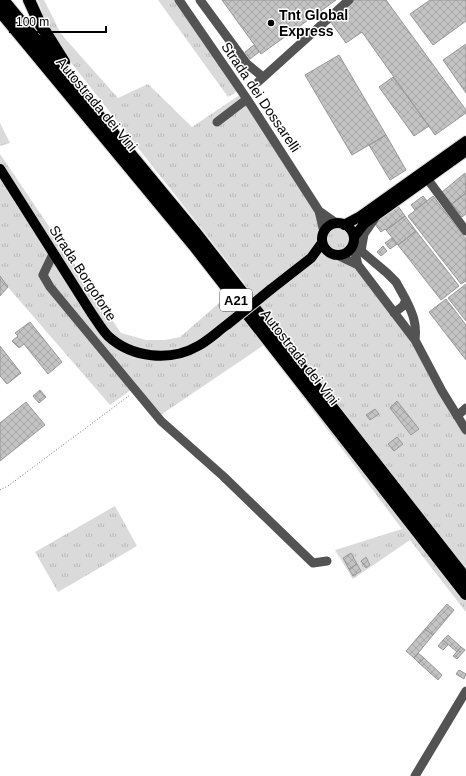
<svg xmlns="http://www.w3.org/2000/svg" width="466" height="776" font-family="Arial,sans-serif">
<defs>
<pattern id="grass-tufts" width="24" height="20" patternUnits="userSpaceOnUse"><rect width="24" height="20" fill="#dadada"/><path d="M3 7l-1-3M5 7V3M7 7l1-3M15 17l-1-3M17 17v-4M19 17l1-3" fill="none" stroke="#b9b9b9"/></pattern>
<pattern id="building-cross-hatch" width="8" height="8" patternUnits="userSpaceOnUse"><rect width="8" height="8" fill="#c3c3c3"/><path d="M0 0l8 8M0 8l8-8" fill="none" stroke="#a6a6a6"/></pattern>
</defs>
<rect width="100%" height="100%" fill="#fff"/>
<path fill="url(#grass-tufts)" d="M38,0H44L61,34L118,98L148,84L192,127L244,92L315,200L329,216L342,220L353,228L357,243L356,253L369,280L415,339L466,427V612L410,540L353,579L335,550L402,529L264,345L159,416L135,387L110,405L0,278V154L121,333L146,340H165L180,337L226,297L245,284L51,37Z
M158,0H181L241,89L228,97Z
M0,123L10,143L0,146Z
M115,506L137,546L58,592L35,552Z"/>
<path fill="url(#building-cross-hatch)" stroke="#979797" d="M222,0H336L261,54Z
M354,0H386L466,110V113L435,135L362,32L346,43L330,21Z
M430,0H466V21L433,45L410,14Z
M466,44V93L443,60Z
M254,45L259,52L250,59L245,52Z
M339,55L386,135L352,155L305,75Z
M393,77L429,126L414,136L379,87Z
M386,135L406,170L390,180L369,145Z
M465,173L466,193L452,204L442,192Z
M466,193V214L462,217L452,204Z
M423,196L427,201L415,210L411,205Z
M433,196L466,239V281L461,284L408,216Z
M398,206L405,216L386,230L385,229L381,232L375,224Z
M405,216L416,231L398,245L386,230Z
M416,231L459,286L441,300L398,245Z
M392,238L397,244L390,249L385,243Z
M383,246L387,251L381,256L377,252Z
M0,276L8,287L0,296Z
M466,284V321L448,298Z
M446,299L466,325V360L429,312Z
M30,322L62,362L48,374L24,344L19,348L12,341L18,336L15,333Z
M0,346L21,373L7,384L0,376Z
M40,390L46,397L39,403L33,396Z
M397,401L419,429L411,435L390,408Z
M26,402L45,425L0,461V423Z
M375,409L379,414L370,420L366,415Z
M397,437L403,444L394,451L388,444Z
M351,553L357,564L349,569L343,558Z
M366,557L370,565L366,568L361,561Z
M357,564L361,571L353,576L349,569Z
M447,604L454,610L433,635L425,629Z
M425,629L433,635L414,658L406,651Z
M448,635L461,647L457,652L443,640Z
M443,640L448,645L443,650L438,646Z
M461,647L465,650L457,659L453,656Z
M418,653L424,658L419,663L414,658Z
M424,658L442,675L438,680L419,663Z
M459,670L466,674L464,679L456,674Z"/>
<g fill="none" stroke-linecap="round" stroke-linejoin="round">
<defs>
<path id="major" d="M0,169L92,314C97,321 102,330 108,336C132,358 170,362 198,346C209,340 218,331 228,324
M322 239a16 16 0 1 1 32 0a16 16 0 1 1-32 0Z
M344,225L359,217L466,141
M354,237L364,224L466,151
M270,290L311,258L322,243"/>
<path id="highway" d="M3,0L194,231L466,579
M29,0L39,22L64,62
M0,11L196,248L466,594"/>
</defs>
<use href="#major" stroke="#dbdbdb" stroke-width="12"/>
<use href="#highway" stroke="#dbdbdb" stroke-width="14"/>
<path stroke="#757575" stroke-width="1" stroke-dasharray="1 2" stroke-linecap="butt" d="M0,490L8,486L130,395"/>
<path stroke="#535353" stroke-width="9" d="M179,0L247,99L319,211L336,223
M200,0L247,64L263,77
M258,82L349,0
M217,122L247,99
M423,173L466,231
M319,211L324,232
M375,218L364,234L361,251L387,273L396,282L406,300L403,306L394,313
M353,245L358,265L415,340L442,391L466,430
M53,254L43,275L50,287L161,421L223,476L313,563L327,561
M339,256L358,265
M406,300C413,314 417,324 415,340
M457,416L466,408
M415,776L466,691"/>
<use href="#major" stroke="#000" stroke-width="10"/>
<use href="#highway" stroke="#000" stroke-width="12"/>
<defs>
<path id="major-bridge" d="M228,324L270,290"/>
</defs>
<use href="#major-bridge" stroke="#dbdbdb" stroke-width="12" stroke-linecap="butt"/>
<use href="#major-bridge" stroke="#000" stroke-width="10"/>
</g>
<circle fill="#000" stroke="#fff" stroke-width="1.5" cx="271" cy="23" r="4"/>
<g text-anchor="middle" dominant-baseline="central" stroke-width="3" stroke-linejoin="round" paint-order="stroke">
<rect fill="#fff" stroke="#4c4c4c" stroke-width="1" x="220" y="289" width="32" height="22" rx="3"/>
<g font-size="13" font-weight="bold" fill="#000">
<text x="236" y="300">A21</text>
</g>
<g font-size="14" font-weight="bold" fill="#000" stroke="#fff" text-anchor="start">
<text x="279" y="15">Tnt Global<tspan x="279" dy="16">Express</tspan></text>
</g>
<g font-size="14" fill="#000" stroke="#fff">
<text transform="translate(261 97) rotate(56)">Strada dei Dossarelli</text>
<text transform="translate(97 104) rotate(50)">Autostrada dei Vini</text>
<text transform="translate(83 273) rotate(57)">Strada Borgoforte</text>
<text transform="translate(300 357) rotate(52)">Autostrada dei Vini</text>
</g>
</g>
<path d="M10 26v6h96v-6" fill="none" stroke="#000000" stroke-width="2"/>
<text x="16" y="26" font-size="12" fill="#000000" stroke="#ffffff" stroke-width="3" paint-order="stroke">100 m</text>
</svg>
